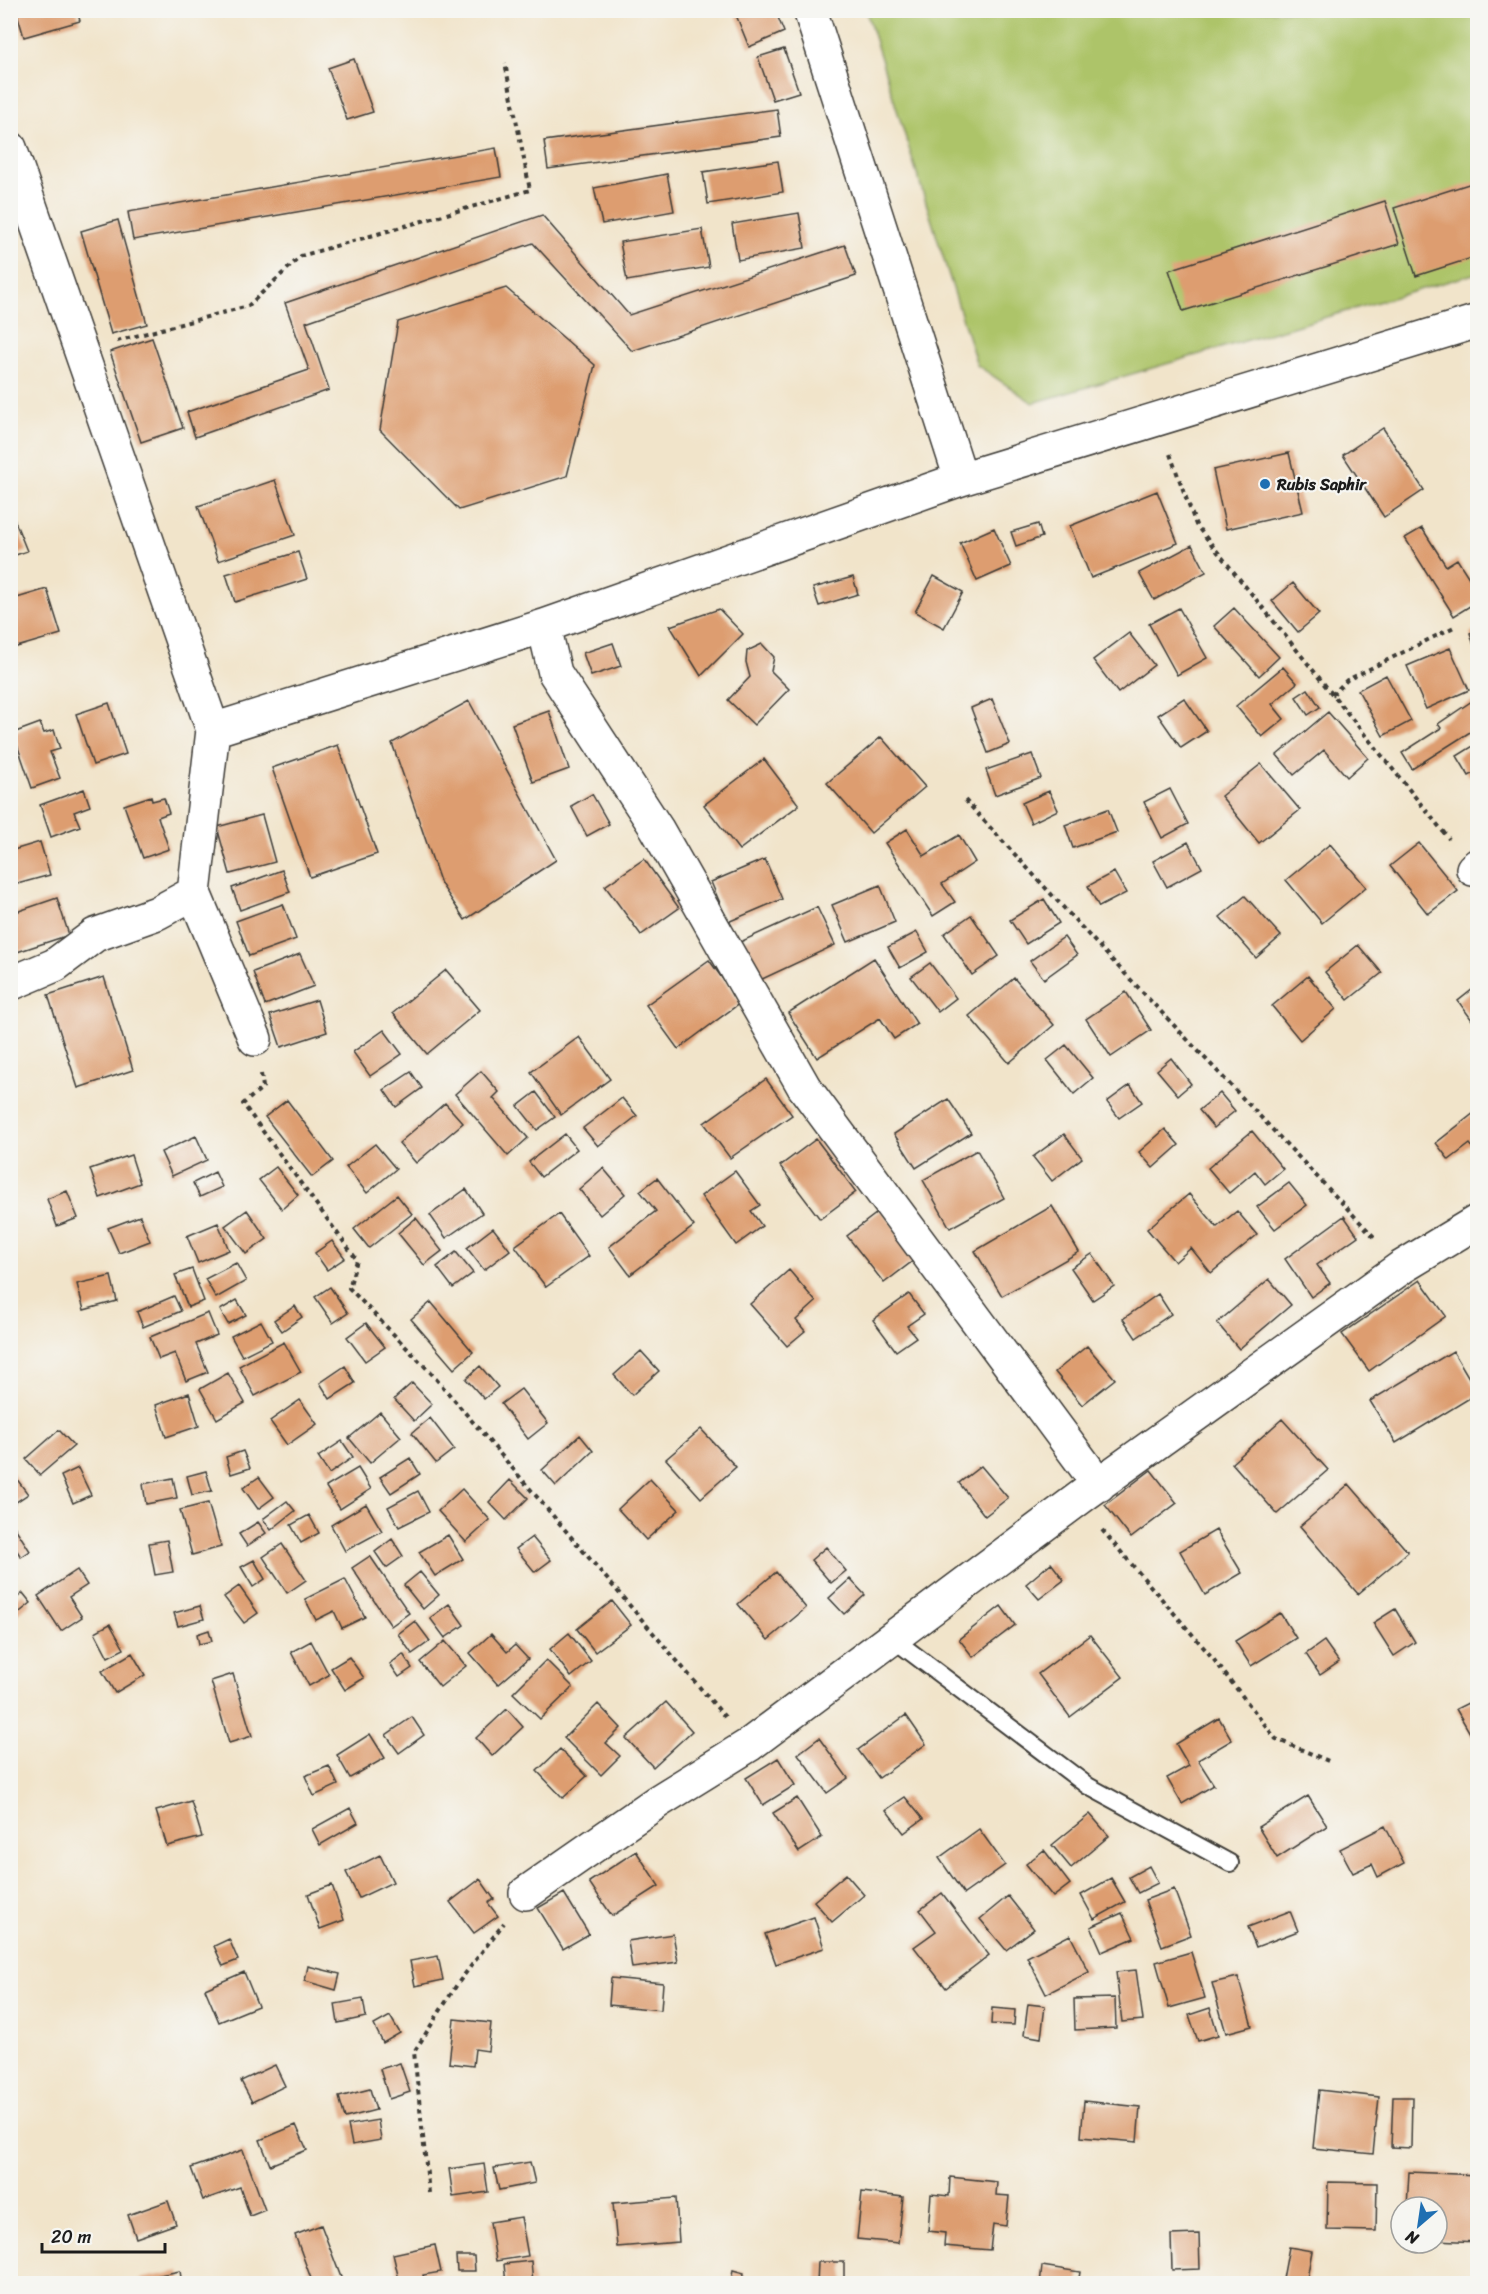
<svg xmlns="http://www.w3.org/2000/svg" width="1488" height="2294" font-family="Sriracha,sans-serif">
<rect width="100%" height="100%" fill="#f6f6f2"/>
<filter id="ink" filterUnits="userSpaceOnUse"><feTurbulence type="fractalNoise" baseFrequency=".0167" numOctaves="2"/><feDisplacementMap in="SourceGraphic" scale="12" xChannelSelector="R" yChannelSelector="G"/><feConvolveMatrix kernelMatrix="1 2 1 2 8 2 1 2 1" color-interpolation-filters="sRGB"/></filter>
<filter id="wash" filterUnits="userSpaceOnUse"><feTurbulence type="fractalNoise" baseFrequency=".008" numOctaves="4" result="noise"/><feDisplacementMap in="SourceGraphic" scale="24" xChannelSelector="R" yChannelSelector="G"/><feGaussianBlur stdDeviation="1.35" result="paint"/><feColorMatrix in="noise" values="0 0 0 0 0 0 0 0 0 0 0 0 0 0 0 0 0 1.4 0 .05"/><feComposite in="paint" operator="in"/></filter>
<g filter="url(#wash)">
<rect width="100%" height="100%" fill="#f1e4ca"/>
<path fill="#adc469" stroke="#647042" stroke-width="1.5" d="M866,11H1477V273L1033,403L977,365Z"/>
<g id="blocks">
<path fill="#dd9d70" d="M16,10H77L80,21L24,37Z
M734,10H775L784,32L749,47Z
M784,49L799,92L773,100L758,57Z
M354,59L373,112L347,120L328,68Z
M777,109L781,137L548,169L544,141Z
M496,148L501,177L133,240L128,212Z
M778,161L783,192L708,204L703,172Z
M667,174L674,211L602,224L594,188Z
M1478,181V256L1416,276L1394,208Z
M1385,201L1399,244L1183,311L1169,270Z
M799,213L805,248L738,260L732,224Z
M542,215L629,315L845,245L856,276L632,351L533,243L306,322L329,390L195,437L187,412L309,370L285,303Z
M118,220L147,324L111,334L81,231Z
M702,229L709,267L627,281L620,242Z
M506,288L595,365L567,476L459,510L380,430L398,322Z
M152,338L183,428L141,442L110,352Z
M1383,428L1424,490L1384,517L1343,455Z
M1289,453L1303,512L1226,529L1213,470Z
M275,480L295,535L218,561L198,506Z
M1157,491L1178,543L1091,578L1070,526Z
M10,509L27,551L10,557Z
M1038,524L1042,537L1016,546L1011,532Z
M994,528L1011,566L977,581L960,543Z
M1422,528L1446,566L1457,559L1478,592V601L1454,616L1405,538Z
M1192,545L1206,572L1154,600L1139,573Z
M298,552L307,579L235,602L226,574Z
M934,576L963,592L944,628L915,612Z
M853,577L858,594L819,606L813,588Z
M1293,583L1319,614L1298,632L1272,601Z
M47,589L61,634L10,649V600Z
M1179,608L1207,658L1177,675L1149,624Z
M1234,608L1279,657L1259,676L1214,626Z
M719,609L743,634L701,676L670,626Z
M1478,630V655H1477L1470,633Z
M1129,633L1154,665L1118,693L1093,660Z
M613,643L621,666L591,676L583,653Z
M762,644L774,657L771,671L789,689L754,725L728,700L750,677L746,662L747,651Z
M1450,648L1469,690L1426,709L1407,666Z
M1283,667L1297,683L1272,704L1284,719L1262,737L1236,706Z
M1386,675L1411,721L1383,736L1358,690Z
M1308,689L1320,707L1308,715L1296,697Z
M1184,698L1207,731L1181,748L1158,715Z
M992,699L1010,744L988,753L971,708Z
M469,701L556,860L465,920L441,884L392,743Z
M1472,701L1478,710V727L1412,769L1402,753L1441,728L1438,724Z
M109,703L126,754L93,765L76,714Z
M549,711L569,769L533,782L512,724Z
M1328,712L1368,758L1347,777L1324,750L1294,775L1277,755Z
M40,723L44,733L54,730L60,749L50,752L60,778L32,788L13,733Z
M881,737L925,787L871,833L827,783Z
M1478,743V771L1469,776L1457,756Z
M338,745L377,854L310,877L272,768Z
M1032,754L1041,778L995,795L986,770Z
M764,759L799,805L739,850L704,805Z
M1261,764L1300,810L1259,843L1221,796Z
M84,789L90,806L74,812L80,826L51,837L40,805Z
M1170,789L1188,824L1162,838L1144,802Z
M1049,791L1058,810L1031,823L1022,803Z
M592,794L609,824L587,836L571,806Z
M151,796L152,801L164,798L169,813L158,817L169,849L143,858L124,805Z
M1108,809L1117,832L1073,848L1065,825Z
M262,815L275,862L230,874L217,827Z
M907,829L924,856L959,835L975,862L942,884L955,902L933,916L885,843Z
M40,842L50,875L10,886V851Z
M1188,842L1202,868L1167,887L1153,861Z
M1419,843L1458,891L1428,914L1390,866Z
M1330,844L1366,887L1322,923L1286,880Z
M644,859L679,908L641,935L605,886Z
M765,859L782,899L728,922L711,882Z
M282,870L290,892L240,910L232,888Z
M1114,872L1126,893L1099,907L1088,886Z
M880,885L895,922L848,942L832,905Z
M1245,896L1281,936L1256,958L1220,917Z
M57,898L69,935L14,953L10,942V914Z
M1044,899L1059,923L1026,944L1010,920Z
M283,904L296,939L249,956L236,921Z
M817,907L835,945L758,981L740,942Z
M971,915L999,956L972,975L944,934Z
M917,932L928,952L900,968L888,947Z
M1064,937L1077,955L1044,979L1030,961Z
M1358,945L1382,973L1348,1000L1325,972Z
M300,954L314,986L265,1005L253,972Z
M874,958L917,1024L894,1039L880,1018L817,1058L788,1013Z
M709,960L740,1003L678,1049L646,1005Z
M930,963L956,998L938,1012L911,977Z
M446,970L480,1010L427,1054L393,1013Z
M1308,976L1336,1009L1300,1040L1272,1006Z
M104,977L133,1070L78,1088L48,995Z
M1014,978L1054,1025L1009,1063L969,1016Z
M1478,985V1016L1472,1020L1458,1001Z
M1126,992L1151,1030L1111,1057L1086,1019Z
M317,1000L327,1032L281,1047L270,1015Z
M384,1030L402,1054L370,1076L353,1052Z
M579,1037L610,1079L561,1115L531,1072Z
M1066,1045L1093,1078L1074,1094L1047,1060Z
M1171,1058L1191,1084L1178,1095L1157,1070Z
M481,1071L499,1092L493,1098L528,1138L508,1156L455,1094Z
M411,1072L422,1088L396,1107L384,1090Z
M766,1079L792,1115L730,1158L704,1123Z
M1130,1085L1142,1102L1119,1118L1107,1102Z
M536,1092L555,1117L537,1130L518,1106Z
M1220,1093L1235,1111L1214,1128L1199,1110Z
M622,1098L637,1116L598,1146L583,1128Z
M948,1099L971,1133L916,1168L894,1134Z
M287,1100L333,1161L312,1177L265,1117Z
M445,1103L463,1123L416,1163L399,1143Z
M1474,1113L1478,1117V1154L1470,1144L1449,1160L1436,1143Z
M1165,1129L1179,1145L1153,1168L1139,1152Z
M1252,1131L1283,1169L1265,1184L1255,1171L1229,1193L1208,1168Z
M565,1134L577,1149L541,1177L529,1162Z
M1064,1134L1082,1158L1052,1181L1033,1157Z
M196,1136L207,1160L172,1176L161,1152Z
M816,1139L856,1192L820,1219L780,1166Z
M375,1144L396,1169L367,1193L346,1167Z
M977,1150L1004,1198L950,1228L923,1180Z
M131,1155L140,1183L100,1198L90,1169Z
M276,1167L298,1195L282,1209L259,1180Z
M603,1168L625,1194L600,1215L579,1189Z
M735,1171L760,1205L751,1211L762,1226L736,1245L701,1196Z
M215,1172L222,1187L200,1197L193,1183Z
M657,1178L694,1226L630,1275L609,1247L656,1211L640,1191Z
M1289,1183L1307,1205L1275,1229L1257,1207Z
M466,1189L482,1213L446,1238L430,1215Z
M67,1191L78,1218L57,1226L47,1199Z
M1189,1194L1217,1227L1237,1211L1257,1235L1211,1273L1191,1248L1175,1262L1147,1229Z
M397,1195L412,1214L369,1248L354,1229Z
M1052,1206L1079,1252L1002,1296L975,1251Z
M247,1210L267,1239L246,1254L225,1226Z
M881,1210L918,1257L884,1283L847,1236Z
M559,1214L589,1256L546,1287L515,1246Z
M140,1216L150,1241L119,1253L108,1228Z
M1344,1216L1358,1236L1317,1265L1330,1283L1311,1297L1285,1259Z
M416,1218L442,1251L424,1265L398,1233Z
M218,1223L229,1250L198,1263L187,1236Z
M493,1228L510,1250L484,1270L467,1248Z
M10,1238L14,1254L10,1255Z
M332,1241L345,1258L327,1270L315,1253Z
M456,1252L473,1273L453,1288L437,1267Z
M1092,1254L1114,1286L1093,1300L1071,1268Z
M236,1263L246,1281L216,1298L205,1279Z
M192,1269L204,1301L188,1307L175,1275Z
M789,1270L816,1302L796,1320L805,1331L787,1346L750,1304Z
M111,1276L117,1301L84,1310L77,1284Z
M1269,1279L1291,1305L1239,1349L1217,1323Z
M1420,1280L1446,1316L1369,1371L1342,1334Z
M330,1287L348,1313L333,1323L315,1297Z
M909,1294L924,1314L907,1326L916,1337L896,1351L873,1320Z
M1158,1294L1171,1314L1136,1338L1123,1319Z
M174,1296L181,1311L143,1327L137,1312Z
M237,1300L246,1315L228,1324L220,1310Z
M431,1302L473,1352L454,1369L411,1319Z
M295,1306L302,1317L282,1331L274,1320Z
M208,1313L217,1335L196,1344L208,1372L186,1381L175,1353L159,1359L150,1337Z
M261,1321L272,1341L242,1356L231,1336Z
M366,1323L385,1347L365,1361L347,1337Z
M284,1342L301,1372L255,1396L239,1366Z
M1087,1346L1115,1379L1082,1405L1055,1372Z
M641,1351L659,1371L632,1395L614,1375Z
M1453,1351L1478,1393L1396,1443L1370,1401Z
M345,1366L355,1383L330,1399L320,1383Z
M480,1366L498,1387L484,1399L466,1379Z
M228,1373L245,1403L217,1419L200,1389Z
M412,1383L432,1404L414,1421L394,1399Z
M521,1389L548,1423L528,1439L501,1404Z
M189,1393L199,1426L166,1437L156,1405Z
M300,1400L317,1424L287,1445L270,1421Z
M380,1412L401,1437L370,1463L349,1438Z
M430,1418L454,1449L436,1463L412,1433Z
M1282,1419L1328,1470L1277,1514L1232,1463Z
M701,1429L736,1467L701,1498L666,1459Z
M59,1430L74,1446L40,1475L26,1459Z
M580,1435L593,1451L556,1486L542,1470Z
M342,1441L353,1457L329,1474L318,1457Z
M243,1451L250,1468L231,1474L226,1457Z
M410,1458L420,1474L391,1493L380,1477Z
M981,1466L1008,1498L985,1516L959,1483Z
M78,1468L91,1495L73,1503L61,1476Z
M358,1468L371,1489L340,1509L326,1487Z
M10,1470L28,1494L10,1506Z
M1151,1470L1177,1503L1131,1538L1105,1505Z
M206,1471L212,1491L192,1495L187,1476Z
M259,1477L274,1497L258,1509L243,1488Z
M173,1478L177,1498L146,1504L143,1484Z
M650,1479L679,1510L646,1540L618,1509Z
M510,1480L528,1498L506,1520L489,1502Z
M1349,1484L1408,1552L1358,1594L1300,1526Z
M462,1489L490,1520L466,1542L438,1511Z
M418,1491L429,1512L399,1527L388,1507Z
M287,1501L295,1511L271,1530L263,1519Z
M208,1503L221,1547L192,1555L180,1510Z
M366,1504L382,1531L345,1551L331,1525Z
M309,1515L319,1533L301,1543L291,1525Z
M10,1520L30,1551L21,1557L10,1540Z
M258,1522L266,1533L247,1546L239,1534Z
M1216,1530L1242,1573L1205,1595L1180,1551Z
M448,1535L463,1559L435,1576L419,1552Z
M532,1537L551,1560L535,1572L516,1549Z
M392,1539L403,1556L386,1568L375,1552Z
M167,1540L173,1572L155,1575L149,1543Z
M282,1544L306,1580L287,1593L263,1557Z
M826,1547L846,1571L831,1583L811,1560Z
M370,1556L409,1613L391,1626L352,1568Z
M254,1560L265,1579L253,1587L241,1567Z
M1051,1563L1064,1580L1039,1599L1026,1584Z
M77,1570L87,1585L69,1597L82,1617L61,1631L38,1596Z
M420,1572L439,1595L423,1609L404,1585Z
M776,1572L806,1608L768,1640L738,1604Z
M345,1579L365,1617L342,1628L334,1611L316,1620L305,1599Z
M850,1579L865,1595L844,1614L829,1598Z
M239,1586L258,1613L244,1623L224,1597Z
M23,1593L31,1603L16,1615L10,1609V1603Z
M612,1601L631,1625L595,1652L577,1629Z
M449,1604L464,1625L445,1638L430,1618Z
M200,1606L204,1619L178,1626L174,1613Z
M1001,1606L1015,1625L973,1657L959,1639Z
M1395,1609L1415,1642L1394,1656L1373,1623Z
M1280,1613L1296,1638L1251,1666L1235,1641Z
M415,1621L430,1641L412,1654L398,1634Z
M110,1624L124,1649L108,1657L95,1632Z
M209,1630L212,1641L199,1644L197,1634Z
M569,1633L591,1661L571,1677L550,1649Z
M491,1634L507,1652L515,1645L528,1659L498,1685L470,1653Z
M1090,1635L1123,1677L1070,1717L1038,1674Z
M311,1641L329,1675L309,1686L291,1652Z
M445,1641L466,1666L440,1687L420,1662Z
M1324,1641L1339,1662L1320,1675L1306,1654Z
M132,1653L145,1675L115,1693L102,1671Z
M403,1654L412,1668L399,1677L390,1664Z
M349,1657L364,1678L345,1690L331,1668Z
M546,1660L573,1687L540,1719L513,1693Z
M233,1674L252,1736L229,1743L211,1681Z
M1478,1698V1747L1456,1709Z
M666,1702L692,1731L653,1767L626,1738Z
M598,1704L621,1728L606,1743L620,1756L601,1775L564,1738Z
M507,1709L523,1727L492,1756L476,1738Z
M906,1715L926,1744L879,1778L858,1750Z
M412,1717L424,1735L399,1753L386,1735Z
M1219,1718L1232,1740L1198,1760L1214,1785L1182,1804L1167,1778L1189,1766L1176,1744Z
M370,1734L385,1758L350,1778L337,1755Z
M819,1738L848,1778L827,1793L798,1754Z
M560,1749L587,1776L563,1798L537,1771Z
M778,1758L795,1785L763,1805L746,1778Z
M329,1766L338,1785L314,1796L305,1776Z
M1308,1796L1327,1826L1277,1858L1258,1827Z
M905,1797L923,1819L904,1833L886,1810Z
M797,1798L822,1837L799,1852L773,1813Z
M191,1801L202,1837L167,1846L156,1811Z
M350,1808L358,1823L320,1845L312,1829Z
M1090,1814L1109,1836L1071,1868L1052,1845Z
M1385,1826L1404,1863L1378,1877L1372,1864L1353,1873L1340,1849Z
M979,1829L1005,1865L964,1894L939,1858Z
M1044,1850L1070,1884L1053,1897L1026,1864Z
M636,1851L659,1886L612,1916L589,1882Z
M380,1855L393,1882L359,1898L346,1872Z
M1149,1866L1158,1883L1138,1893L1129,1877Z
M846,1874L864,1895L832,1922L814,1901Z
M1111,1878L1125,1902L1094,1919L1081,1895Z
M480,1879L494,1899L488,1903L498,1916L474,1933L450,1902Z
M332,1885L344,1920L320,1929L308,1894Z
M1174,1889L1191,1935L1162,1946L1145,1900Z
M564,1893L589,1934L563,1949L538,1908Z
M942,1893L989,1955L946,1988L914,1947L936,1931L920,1910Z
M1008,1896L1034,1929L1006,1950L980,1919Z
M1290,1911L1298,1931L1256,1947L1248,1927Z
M1122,1913L1134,1938L1102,1952L1091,1927Z
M814,1917L824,1948L776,1964L765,1934Z
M673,1934L678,1962L632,1968L628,1941Z
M1070,1935L1089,1972L1046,1994L1027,1957Z
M229,1939L238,1960L223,1966L214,1946Z
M1191,1952L1205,1998L1169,2008L1156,1962Z
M438,1956L443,1980L415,1986L410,1961Z
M308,1966L340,1974L336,1990L305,1981Z
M1136,1970L1143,2020L1122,2022L1116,1972Z
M244,1972L258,2006L219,2022L205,1989Z
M1238,1977L1252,2026L1226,2033L1212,1983Z
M611,1978L663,1983L661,2010L609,2005Z
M1115,1998L1116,2028L1075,2030L1074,1999Z
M363,1999L366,2017L338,2023L335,2004Z
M1028,2004L1045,2006L1041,2038L1024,2035Z
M992,2008L1015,2010L1014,2025L991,2024Z
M1210,2008L1218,2035L1198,2041L1189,2015Z
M390,2016L400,2033L383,2043L374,2025Z
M454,2019L491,2023L488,2051L475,2049L473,2066L449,2063Z
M400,2063L410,2092L389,2099L380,2069Z
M275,2065L285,2086L252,2102L241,2081Z
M370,2089L376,2110L345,2118L339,2097Z
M1319,2090L1379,2097L1373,2154L1313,2148Z
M1393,2097H1412L1411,2148L1391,2147Z
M1084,2101L1140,2107L1137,2142L1081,2137Z
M378,2120L381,2140L352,2145L348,2125Z
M296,2125L307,2150L270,2165L260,2140Z
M243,2150L265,2210L250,2216L240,2187L203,2200L191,2168Z
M530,2162L535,2183L499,2190L494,2168Z
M484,2164L488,2192L453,2197L449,2169Z
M1409,2172L1478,2175V2242L1437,2240V2207H1407Z
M950,2177L997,2182L996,2195L1009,2196L1006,2226L993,2224L990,2250L944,2246L945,2233L928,2231L931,2194L949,2196Z
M1328,2182L1377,2183L1376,2231L1327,2230Z
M862,2192L903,2197L898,2243L857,2239Z
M676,2198L679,2242L617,2247L613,2203Z
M168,2201L176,2224L136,2238L128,2215Z
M521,2217L528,2256L496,2261L490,2222Z
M321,2225L342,2280L334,2284H313L295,2235Z
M1199,2234L1200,2269L1172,2270L1171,2235Z
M435,2245L441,2272L423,2275L425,2284H400L393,2254Z
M1289,2247L1312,2251L1306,2284H1282Z
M456,2256H474L475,2271H457Z
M531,2261L533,2284H506L504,2264Z
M818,2262H844V2284H817Z
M1042,2266L1080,2272L1078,2284H1040Z
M733,2270L744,2273L742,2284H731Z
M180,2271L182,2284H141L140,2279Z"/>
</g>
</g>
<g filter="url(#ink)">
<use href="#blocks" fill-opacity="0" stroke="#3c3a36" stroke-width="1.5"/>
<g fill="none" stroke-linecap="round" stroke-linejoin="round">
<defs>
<path id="service" d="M892,1638L1088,1786L1230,1863"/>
<path id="minor" d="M810,10L961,479
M10,148L213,730L194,893L255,1039
M544,626L555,673L657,829L804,1087L1099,1485
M213,730L544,626L961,479L1478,321
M1473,869L1478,865
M10,984L55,965L95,935L157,913L194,893
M526,1893L657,1802L749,1745L1085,1494L1402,1267L1478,1221"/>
</defs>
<use href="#service" stroke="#3c3a36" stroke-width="20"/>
<use href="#minor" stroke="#3c3a36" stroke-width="36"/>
<path stroke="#3c3a36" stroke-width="4" stroke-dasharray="4.5 4.5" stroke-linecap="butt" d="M117,341L248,306L301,256L530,190L505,63
M1170,454L1196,525L1449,839
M1332,695L1347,680L1456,626
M965,800L1096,943L1377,1240
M261,1074L263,1087L243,1104L357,1260L349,1288L431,1373L725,1717
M1102,1530L1211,1656L1276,1739L1331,1762
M429,2193L414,2052L458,1983L504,1923"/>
<use href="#service" stroke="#fff" stroke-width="16"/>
<use href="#minor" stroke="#fff" stroke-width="33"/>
</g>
</g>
<circle fill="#1f6fb2" stroke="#f6f6f2" stroke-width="2" cx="1265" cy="484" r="6"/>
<g text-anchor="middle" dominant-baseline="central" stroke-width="4.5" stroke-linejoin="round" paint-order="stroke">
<g font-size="16" font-weight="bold" fill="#1c1c1c" stroke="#f6f6f2" text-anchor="start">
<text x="1277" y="484">Rubis Saphir</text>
</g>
</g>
<rect width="1488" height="2294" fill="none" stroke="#f6f6f2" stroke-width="36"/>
<g transform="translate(1419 2225) rotate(209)"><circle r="28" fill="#f6f6f2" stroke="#9f9f9c" stroke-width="1.5"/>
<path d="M0-4.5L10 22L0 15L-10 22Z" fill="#1f6fb2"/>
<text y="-9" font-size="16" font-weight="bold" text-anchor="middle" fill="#1c1c1c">N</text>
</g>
<path d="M42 2243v9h123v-9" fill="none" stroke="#1c1c1c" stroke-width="3"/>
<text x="51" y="2243" font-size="18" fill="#1c1c1c" stroke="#f6f6f2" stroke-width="4.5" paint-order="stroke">20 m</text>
</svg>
